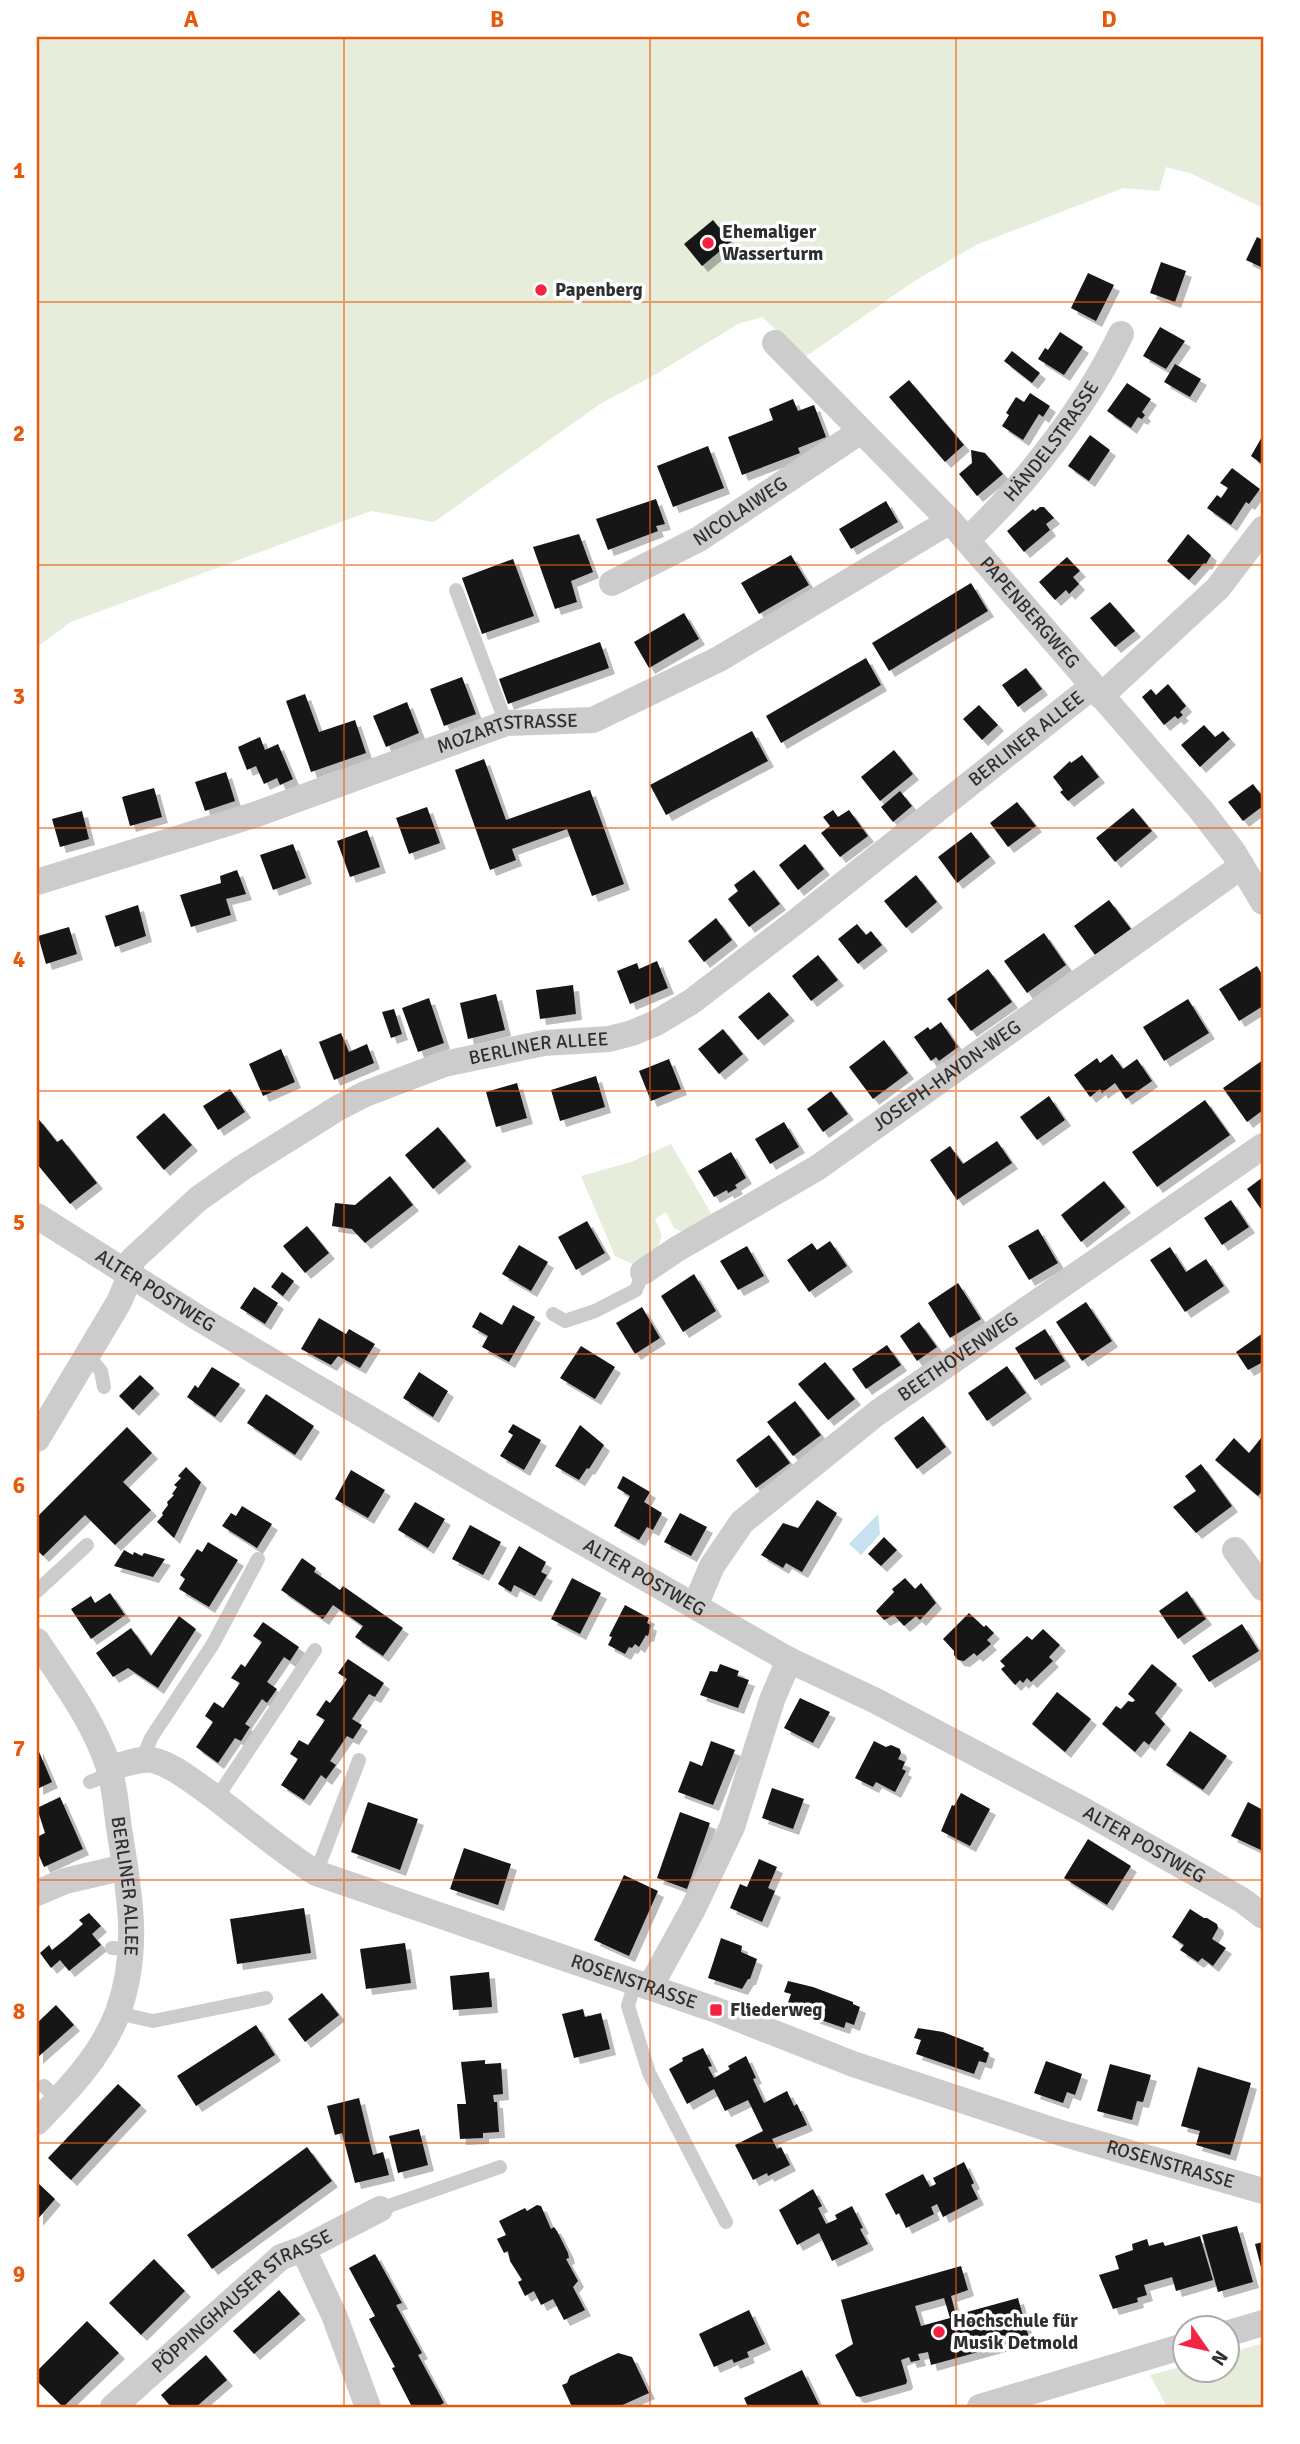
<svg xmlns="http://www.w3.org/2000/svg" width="1300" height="2444" font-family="Signika,sans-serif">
<defs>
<filter id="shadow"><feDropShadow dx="6" dy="6" stdDeviation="0" flood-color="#0004"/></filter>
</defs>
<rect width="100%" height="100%" fill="#fff"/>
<path fill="#e6eddb" d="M37,37H1263V208L1190,173L1166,167L1159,191L1123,188L976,245L913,282L805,357L762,317L738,324L656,374L600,404L434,522L371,511L71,622L37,647Z
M671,1144L716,1222L691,1236L674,1228L666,1212L655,1219L662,1235L655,1258L640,1267L615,1256L581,1176L631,1162Z
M1263,2343V2407H1167L1150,2375L1184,2366V2370H1226L1227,2354Z"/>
<path fill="#c6e2ef" d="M878,1514L880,1534L861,1555L849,1544Z"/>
<path fill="#161616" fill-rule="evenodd" filter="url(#shadow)" d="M713,220L731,242L702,266L684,244Z
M1257,237L1263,240V268L1246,260Z
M1161,262L1186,271L1175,302L1150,293Z
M1088,273L1114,285L1096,321L1071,308Z
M1160,327L1185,341L1166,369L1143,356Z
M1060,332L1083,347L1064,375L1038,359L1045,348L1048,350Z
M1012,351L1040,373L1032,383L1004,361Z
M1175,364L1201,379L1190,397L1164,382Z
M909,380L964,445L945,462L889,397Z
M1127,383L1151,399L1142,412L1145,415L1142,419L1138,417L1131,428L1107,411Z
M1030,393L1050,406L1043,417L1039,414L1023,440L1002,426L1009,415L1006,413L1016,397L1024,402Z
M793,399L798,411L814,405L826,437L798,448L800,453L742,475L728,437L773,420L769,409Z
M1090,435L1110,450L1089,481L1068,466Z
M1263,435V465L1251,456Z
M708,446L724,488L673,507L657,466Z
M971,450L985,453L1003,474L977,496L959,474L972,463Z
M1232,468L1260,489L1249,504L1246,502L1231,525L1207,508L1217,495L1221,498L1228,488L1220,483Z
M656,499L665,524L656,526L658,531L608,550L596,519Z
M886,501L898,522L851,549L839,529Z
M1040,507H1044L1054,518L1046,524L1050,530L1024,552L1007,531L1033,509L1035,511Z
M579,534L593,572L571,581L577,602L555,609L533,547Z
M1188,534L1211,555L1206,564L1204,563L1189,580L1167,561Z
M791,555L809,585L759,614L741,583Z
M1067,557L1080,571L1073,577L1079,584L1069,594L1066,590L1055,600L1039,582Z
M513,559L534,616L482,634L462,578Z
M971,583L988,611L889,671L872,643Z
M1110,602L1135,631L1115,647L1090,618Z
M684,613L699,639L649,668L634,642Z
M600,642L609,668L508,704L499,679Z
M866,658L881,685L781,743L766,716Z
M1026,668L1042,689L1018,707L1002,685Z
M462,677L476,714L444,726L430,689Z
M1168,684L1186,706L1180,712L1183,715L1178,719L1175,716L1164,725L1142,697L1151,689L1156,695Z
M305,694L319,732L355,720L366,753L311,772L286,701Z
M407,702L419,733L386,747L373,716Z
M979,705L998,725L982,740L963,719Z
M1204,725L1215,737L1223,731L1230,739L1200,767L1181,745Z
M752,731L768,761L666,815L650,785Z
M260,737L265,750L278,744L293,779L280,785L277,778L264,784L256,766L247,770L238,747Z
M894,750L913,774L880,801L861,777Z
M1082,755L1099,777L1068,801L1060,792L1063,790L1053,777L1070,761L1071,763Z
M484,759L506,820L590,790L624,884L592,896L567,829L512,849L516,860L490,870L455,770Z
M226,772L235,801L205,811L195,782Z
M1253,784L1263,797V806L1243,821L1228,802Z
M154,788L162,817L130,826L122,797Z
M900,791L912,806L893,822L881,807Z
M1017,802L1036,826L1008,847L990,823Z
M427,807L440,843L409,854L396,818Z
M1133,808L1152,831L1115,862L1096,838Z
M833,810L838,817L849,810L868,836L840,857L821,833L830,826L823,817Z
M82,811L89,839L60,847L52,819Z
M367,830L380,867L350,877L337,841Z
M971,832L990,857L957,883L938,857Z
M293,844L306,878L273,890L260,855Z
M805,844L824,869L798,890L779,865Z
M237,870L246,894L226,899L231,915L191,927L180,895L221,883L220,876Z
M754,870L780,904L749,927L728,899L738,891L734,885Z
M916,875L937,902L906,928L884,901Z
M1109,900L1131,929L1095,955L1074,926Z
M138,905L146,936L115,947L105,916Z
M716,918L732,940L704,962L688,941Z
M857,924L866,935L871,931L882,945L858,964L838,939Z
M69,927L77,954L46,964L38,936Z
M1044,933L1066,965L1027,993L1004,961Z
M818,955L838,980L811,1001L792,976Z
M657,961L668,988L630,1004L617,971L637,963L639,969Z
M1257,966L1263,976V1006L1239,1021L1219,989Z
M988,969L1012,1002L971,1031L947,999Z
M573,985L576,1014L540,1019L536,990Z
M769,992L789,1015L758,1040L738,1017Z
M496,994L505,1030L468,1039L460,1003Z
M429,998L444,1043L418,1052L402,1008Z
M1188,999L1209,1033L1164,1061L1143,1027Z
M394,1009L402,1034L391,1038L382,1012Z
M941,1022L958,1047L939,1061L936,1057L931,1061L914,1037L928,1027L930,1030Z
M723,1029L743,1054L719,1074L698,1049Z
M341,1033L349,1052L367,1044L374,1063L334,1080L319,1042Z
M884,1040L908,1073L873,1099L849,1067Z
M281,1049L295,1082L263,1096L249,1064Z
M1112,1054L1123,1069L1137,1059L1152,1081L1126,1099L1115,1083L1102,1093L1100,1089L1090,1097L1074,1075L1097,1058L1100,1063Z
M669,1059L681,1089L651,1101L639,1071Z
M1263,1060V1110L1247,1122L1223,1088Z
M596,1076L605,1107L560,1121L551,1090Z
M517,1083L527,1118L496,1127L486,1092Z
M230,1089L245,1112L218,1130L203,1106Z
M831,1091L848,1114L823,1132L807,1109Z
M1049,1096L1065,1120L1037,1140L1020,1117Z
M1205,1100L1230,1135L1157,1187L1132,1152Z
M164,1113L192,1145L164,1170L136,1137Z
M37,1117L57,1142L62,1139L97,1183L70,1204L37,1164Z
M784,1122L799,1147L770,1164L755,1139Z
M438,1127L466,1161L433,1189L405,1155Z
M997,1141L1012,1163L957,1200L930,1160L950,1146L963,1164Z
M731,1152L746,1178L735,1185L737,1188L728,1193L727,1190L714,1197L698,1171Z
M390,1176L413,1205L365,1243L352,1229L332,1226L335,1203L355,1205Z
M1263,1177V1212L1247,1189Z
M1104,1181L1125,1207L1081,1242L1061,1215Z
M1231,1200L1249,1227L1222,1245L1204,1218Z
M587,1221L605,1253L576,1270L558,1237Z
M307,1226L329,1253L305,1273L283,1246Z
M1038,1229L1058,1263L1029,1280L1008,1246Z
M830,1241L847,1266L809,1292L787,1260L812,1243L817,1250Z
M519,1245L548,1262L531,1291L502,1274Z
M747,1246L764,1276L738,1290L720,1261Z
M1170,1247L1186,1272L1206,1259L1224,1286L1185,1312L1150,1260Z
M282,1272L294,1281L283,1296L271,1287Z
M694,1274L716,1311L683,1332L661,1296Z
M958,1283L981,1319L950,1338L928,1303Z
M254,1287L278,1303L265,1324L240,1308Z
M1086,1302L1112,1341L1082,1361L1056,1322Z
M513,1305L535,1317L509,1362L482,1347L488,1336L472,1327L480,1312L502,1325Z
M642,1307L660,1338L635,1354L616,1323Z
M319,1318L346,1334L349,1329L375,1344L360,1368L338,1356L331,1365L301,1349Z
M919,1322L937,1347L917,1361L900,1336Z
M1045,1329L1065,1361L1035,1380L1015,1348Z
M1263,1333V1362L1248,1370L1236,1352Z
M887,1345L901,1365L866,1389L852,1369Z
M581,1346L615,1367L595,1399L560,1378Z
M825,1362L855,1399L828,1420L798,1384Z
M1007,1366L1026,1393L987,1421L968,1393Z
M212,1367L240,1384L215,1417L187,1397L195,1385L198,1388Z
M419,1372L448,1391L433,1417L403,1398Z
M140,1375L154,1388L133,1410L119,1396Z
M266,1394L314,1426L295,1455L247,1423Z
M795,1401L821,1435L793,1456L767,1422Z
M923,1416L946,1447L917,1469L894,1438Z
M513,1424L541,1440L524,1470L500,1456L513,1435L508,1432Z
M580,1425L604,1445L589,1469L587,1468L579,1480L555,1466Z
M127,1427L152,1453L123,1482L151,1510L115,1545L85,1515L43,1556L37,1550V1517Z
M769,1435L790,1463L756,1488L736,1460Z
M1234,1438L1249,1453L1261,1438L1263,1440V1490L1258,1496L1215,1460Z
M1201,1464L1232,1506L1196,1533L1173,1507L1196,1491L1185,1476Z
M186,1467L201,1482L174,1538L157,1522L163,1515L162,1513L168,1505L167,1502L174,1495L172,1494L177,1487L174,1485L181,1478L178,1476Z
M351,1470L385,1490L368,1518L335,1499Z
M623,1476L650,1492L644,1502L662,1513L653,1530L647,1527L639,1540L614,1526L630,1496L617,1488Z
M817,1500L837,1513L802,1572L786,1563L783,1568L761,1555L783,1523L798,1528Z
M415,1502L445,1519L428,1548L398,1530Z
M242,1506L272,1524L257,1548L222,1526L231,1513L236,1516Z
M680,1513L707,1527L691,1556L664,1542Z
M470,1525L501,1542L483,1575L452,1559Z
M884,1537L897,1550L881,1566L868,1554Z
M208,1542L238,1560L209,1607L179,1589L185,1579L180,1575L197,1549L202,1552Z
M519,1546L546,1562L541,1572L547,1575L535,1596L514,1585L511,1592L498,1584Z
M124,1550L133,1555L134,1552L142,1556L144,1553L165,1559L153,1577L114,1566Z
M302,1558L316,1568L314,1572L326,1580L340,1590L343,1586L403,1628L383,1656L355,1637L363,1626L333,1605L323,1619L281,1590Z
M572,1578L601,1593L580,1634L551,1619Z
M905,1578L915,1589L921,1583L936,1603L920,1620L916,1616L904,1626L894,1615L884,1620L876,1611L894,1592L892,1589Z
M1187,1591L1206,1619L1178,1639L1159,1611Z
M110,1593L125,1615L91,1639L71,1609L91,1596L95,1603Z
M625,1605L649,1618L647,1623L651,1625L648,1636L646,1635L639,1647L635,1644L632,1648L629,1647L625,1654L608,1645L612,1637L609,1636Z
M969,1613L984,1627L986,1625L994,1633L987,1640L991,1644L977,1656L974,1653L964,1661L958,1660L954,1655V1651L943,1639Z
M179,1616L196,1629L158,1688L128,1668L113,1677L96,1653L131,1628L151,1656Z
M263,1622L299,1647L290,1661L284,1657L267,1682L277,1689L267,1703L262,1699L245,1724L250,1727L241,1741L235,1738L218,1763L196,1747L213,1722L205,1716L214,1702L223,1708L240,1683L231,1678L241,1664L245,1667L262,1642L253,1636Z
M1242,1624L1259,1651L1209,1682L1192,1656Z
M1043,1629L1060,1645L1049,1657L1053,1661L1031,1682L1027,1678L1023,1683L1020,1680L1015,1685L1001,1669L1005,1666L1000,1661L1027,1636L1032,1640Z
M348,1659L384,1683L375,1697L369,1694L352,1719L362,1725L353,1739L347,1736L330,1761L336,1765L326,1779L321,1775L304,1800L281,1785L298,1759L290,1754L299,1740L308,1745L325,1720L316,1715L326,1700L330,1703L347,1679L338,1673Z
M720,1664L739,1671L737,1676L749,1680L738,1708L700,1695L710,1671L717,1672Z
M1152,1664L1177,1684L1155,1713L1165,1724L1149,1745L1144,1741L1135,1752L1102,1724L1116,1706L1121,1709L1128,1701L1133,1702L1135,1700L1128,1694Z
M1057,1692L1091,1719L1065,1752L1032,1724Z
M800,1698L830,1712L813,1743L784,1728Z
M1190,1731L1227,1756L1203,1790L1166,1765Z
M711,1741L735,1750L713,1805L678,1792L690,1761L702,1766Z
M874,1741L886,1747L891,1745L900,1749L901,1753L898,1759L905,1762L902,1769L906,1771L895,1792L876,1782L873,1787L855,1778Z
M37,1747L52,1782L37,1789Z
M772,1788L804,1799L793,1829L762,1818Z
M961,1793L990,1809L970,1846L941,1831L952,1805L954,1806Z
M60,1797L83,1849L44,1867L37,1851V1837L45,1833L37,1808Z
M368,1802L418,1819L400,1870L351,1852Z
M1248,1802L1263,1810V1851L1231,1836Z
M680,1812L710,1823L687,1889L657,1878Z
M1088,1839L1131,1866L1107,1905L1064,1878Z
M464,1848L511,1864L498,1905L450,1889Z
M759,1859L777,1867L768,1888L775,1891L762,1922L730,1908L740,1884L747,1887Z
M624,1875L658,1891L629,1956L594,1940Z
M304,1908L311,1953L237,1964L230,1919Z
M1190,1909L1204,1918H1207L1217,1924L1218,1928L1212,1939L1226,1948L1213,1966L1202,1958L1198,1962L1180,1950L1184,1945L1172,1937Z
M89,1913L101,1926L92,1934L101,1945L69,1971L60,1960L51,1968L40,1953L49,1945L52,1950L67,1938L83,1924L79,1920Z
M721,1938L742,1946L741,1952L757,1959L750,1979H748L742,1989L708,1978Z
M405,1943L411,1983L366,1989L360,1949Z
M489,1972L492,2007L453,2010L450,1976Z
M788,1981L813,1987L853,2002V2004L860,2007L854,2025L846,2022L844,2028L786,2008L791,1994L784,1992Z
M322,1993L339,2015L305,2042L288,2019Z
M56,2005L74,2025L37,2058V2023Z
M583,2009L585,2017L601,2013L610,2049L574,2058L562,2014Z
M256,2025L275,2055L196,2106L177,2076Z
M918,2028L943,2032L984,2048L983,2050L989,2053L986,2063L979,2061L974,2074L916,2054L921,2040L914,2038Z
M703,2048L712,2066L708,2067L714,2078L730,2069L728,2066L746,2056L756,2078L753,2079L764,2103L787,2091L794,2106L797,2104L807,2125L772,2139L777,2149L781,2147L790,2165L768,2176L767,2173L753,2180L735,2145L763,2131L748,2100L725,2111L714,2089L687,2104L669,2069L683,2061L682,2058Z
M485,2060V2064L501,2063L503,2094L493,2095L494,2102H497L499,2132L483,2133V2138L460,2139L457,2104H466L461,2062Z
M1046,2061L1082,2074L1075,2095L1067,2092L1063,2103L1034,2093Z
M1110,2064L1151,2075L1143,2102L1137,2101L1132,2120L1097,2111Z
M1198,2067L1251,2083L1230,2155L1196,2145L1200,2131L1181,2126Z
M118,2084L141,2105L71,2180L48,2158Z
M359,2098L373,2155L383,2152L389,2175L355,2183L342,2133L335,2135L327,2106Z
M419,2129L428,2165L398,2173L389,2136Z
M307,2147L332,2181L212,2269L187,2235Z
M964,2162L974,2183L971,2185L978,2199L943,2217L937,2204L931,2207L934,2214L906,2228L899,2213L896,2215L885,2194L923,2174L930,2187L936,2184L933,2178Z
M37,2182L55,2199L37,2220Z
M813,2189L822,2206L818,2208L826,2224L837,2219L835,2215L852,2206L863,2228L860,2229L868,2244L832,2261L819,2233L797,2245L779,2210Z
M537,2205L541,2206L551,2229L554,2227L557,2231L568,2253L569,2258L566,2259L578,2281L573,2287L585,2310L564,2320L553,2299L541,2305L534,2291L525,2296L518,2282L522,2280L510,2261L508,2251L504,2253L497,2239L506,2235L499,2221L525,2208L527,2211Z
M1237,2226L1253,2282L1218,2292L1202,2235Z
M1200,2236L1213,2280L1176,2291L1172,2277L1144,2285L1147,2295L1137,2298L1138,2302L1113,2309L1099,2275L1119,2269L1115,2256L1133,2250L1132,2244L1147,2239L1149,2246L1163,2242L1165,2246Z
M1263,2242V2271H1262L1255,2244Z
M375,2254L402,2303L396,2305L422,2353L418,2355L444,2403L437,2407H412L392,2368L395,2367L369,2319L375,2316L349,2268Z
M154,2259L185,2291L141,2335L109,2303Z
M961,2266L968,2290L951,2296L956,2315L1018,2298L1029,2338L931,2365L928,2352L918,2354L920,2360L911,2362L909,2357L901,2360L907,2381L906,2384L860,2397L856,2396L835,2355L853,2344L841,2300ZM944,2298L950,2318L921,2326L915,2306Z
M279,2290L300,2314L254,2354L233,2331Z
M749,2310L765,2344L747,2352L749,2357L734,2363L732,2359L714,2367L699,2334Z
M87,2321L119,2353L63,2407L37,2381V2371Z
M618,2353L632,2357L649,2393L618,2407H572L562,2385L567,2383L570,2376Z
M206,2355L227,2380L196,2407H171L161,2395Z
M802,2370L819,2405L748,2407L744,2398Z"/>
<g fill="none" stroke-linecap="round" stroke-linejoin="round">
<path stroke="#ccc" stroke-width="14" d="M456,590L506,723
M553,1314L565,1321L595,1311L636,1290L643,1272
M87,1355L101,1371L104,1387
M37,1591L87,1545
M142,1760L151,1738L213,1644L258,1559
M90,1782L110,1774
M213,1796L224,1787L315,1650
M316,1873L359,1760
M112,1948L131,1949
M635,1982L628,2006L649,2073L726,2222
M117,2013L153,2021L266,1998
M44,2086L58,2100
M380,2209L500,2167"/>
<g stroke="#ccc" stroke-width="26">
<path id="s1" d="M775,343L950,521L1201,810L1234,853L1263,902"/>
<path id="s2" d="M967,540C1025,486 1087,405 1121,334"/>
<path id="s3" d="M612,583L699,539L861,431"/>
<path d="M1101,696L1218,588L1263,529"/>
<path id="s4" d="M37,882L254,815L506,723L593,720L719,659L950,521"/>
<path id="s5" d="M37,1216L200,1319L484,1486L789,1660L874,1700L1085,1811L1242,1900L1263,1916"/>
<path id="s6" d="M643,1272L677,1249L817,1168L1242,866"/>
<path id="s7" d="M37,1439L119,1302L130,1276L132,1260L198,1199L242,1168L338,1108L365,1094L444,1064L544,1043L609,1039L632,1033L656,1023L691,1002L798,920L1093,686"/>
<path d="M1235,1550L1263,1588"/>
<path id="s8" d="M695,1606L712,1566L742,1522L877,1413L1263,1146"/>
<path id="s9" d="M37,1641C63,1681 93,1720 108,1765C115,1785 116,1808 119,1828C129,1892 141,1948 118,2012C102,2055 68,2090 37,2122"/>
<path id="s10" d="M110,1768C123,1765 138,1758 152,1760C171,1764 192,1781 208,1792C244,1819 278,1849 316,1873L716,2010L853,2064L1061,2133L1263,2191"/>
<path d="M37,1893L65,1881L125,1867"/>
<path d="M650,1987L693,1909L732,1827L772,1700L789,1660"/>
<path d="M303,2249L334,2315L368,2407"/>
<path d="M1226,2334L1263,2323"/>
<path id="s11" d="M113,2407L281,2257L303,2249L380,2209"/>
<path d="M980,2407L1184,2346"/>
</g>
</g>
<path fill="none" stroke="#e8590c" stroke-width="2" stroke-opacity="0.55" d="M344,37V2407M650,37V2407M956,37V2407M37,302H1263M37,565H1263M37,828H1263M37,1091H1263M37,1354H1263M37,1616H1263M37,1880H1263M37,2143H1263"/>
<g fill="#f52242" stroke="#fff" stroke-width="2.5">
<circle cx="708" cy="243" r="7"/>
<circle cx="541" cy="290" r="7"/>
<rect x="709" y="2003" width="14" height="14" rx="3.5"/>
<circle cx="939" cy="2332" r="7"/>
</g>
<g text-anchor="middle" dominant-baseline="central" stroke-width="7" stroke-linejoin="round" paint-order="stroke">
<g font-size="19" font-weight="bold" fill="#2f2f2f" stroke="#fff" text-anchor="start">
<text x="722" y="232">Ehemaliger<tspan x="722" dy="22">Wasserturm</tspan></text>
<text x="555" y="290">Papenberg</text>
<text x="730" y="2010">Fliederweg</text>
<text x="953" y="2321">Hochschule für<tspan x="953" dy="22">Musik Detmold</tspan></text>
</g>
<g font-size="19" fill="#2f2f2f" stroke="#fff">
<text stroke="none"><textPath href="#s2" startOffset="130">HÄNDELSTRASSE</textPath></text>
<text stroke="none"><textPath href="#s3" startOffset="147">NICOLAIWEG</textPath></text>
<text stroke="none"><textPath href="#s1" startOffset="371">PAPENBERGWEG</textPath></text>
<text stroke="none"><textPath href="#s4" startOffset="495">MOZARTSTRASSE</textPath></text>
<text stroke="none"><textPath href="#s7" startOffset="1260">BERLINER ALLEE</textPath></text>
<text stroke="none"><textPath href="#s7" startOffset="672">BERLINER ALLEE</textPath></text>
<text stroke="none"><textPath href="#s6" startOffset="362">JOSEPH-HAYDN-WEG</textPath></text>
<text stroke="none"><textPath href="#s5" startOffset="140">ALTER POSTWEG</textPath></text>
<text stroke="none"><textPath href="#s8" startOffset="369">BEETHOVENWEG</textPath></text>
<text stroke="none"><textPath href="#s5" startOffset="707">ALTER POSTWEG</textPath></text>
<text stroke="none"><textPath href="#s5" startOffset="1274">ALTER POSTWEG</textPath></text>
<text stroke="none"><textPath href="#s9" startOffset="266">BERLINER ALLEE</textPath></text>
<text stroke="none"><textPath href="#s10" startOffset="579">ROSENSTRASSE</textPath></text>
<text stroke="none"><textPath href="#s10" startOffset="1146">ROSENSTRASSE</textPath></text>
<text stroke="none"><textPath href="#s11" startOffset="168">PÖPPINGHAUSER STRASSE</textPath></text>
</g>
</g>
<rect width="1300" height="2444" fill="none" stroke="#ffffff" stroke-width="77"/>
<g transform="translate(1206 2349) rotate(124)"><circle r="33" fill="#ffffff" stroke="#acacac" stroke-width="2"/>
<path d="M0-5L12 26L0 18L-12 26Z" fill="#f52242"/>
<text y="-10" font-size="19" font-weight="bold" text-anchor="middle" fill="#2f2f2f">N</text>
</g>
<rect x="38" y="38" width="1224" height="2368" fill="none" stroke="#e8590c" stroke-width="2.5"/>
<g font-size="23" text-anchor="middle" font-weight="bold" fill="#e8590c">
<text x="191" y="27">A</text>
<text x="497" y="27">B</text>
<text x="803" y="27">C</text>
<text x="1109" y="27">D</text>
<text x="19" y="178">1</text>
<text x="19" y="441">2</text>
<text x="19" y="704">3</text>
<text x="19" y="967">4</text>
<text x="19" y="1230">5</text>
<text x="19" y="1493">6</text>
<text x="19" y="1756">7</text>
<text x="19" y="2019">8</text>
<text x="19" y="2282">9</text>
</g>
</svg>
